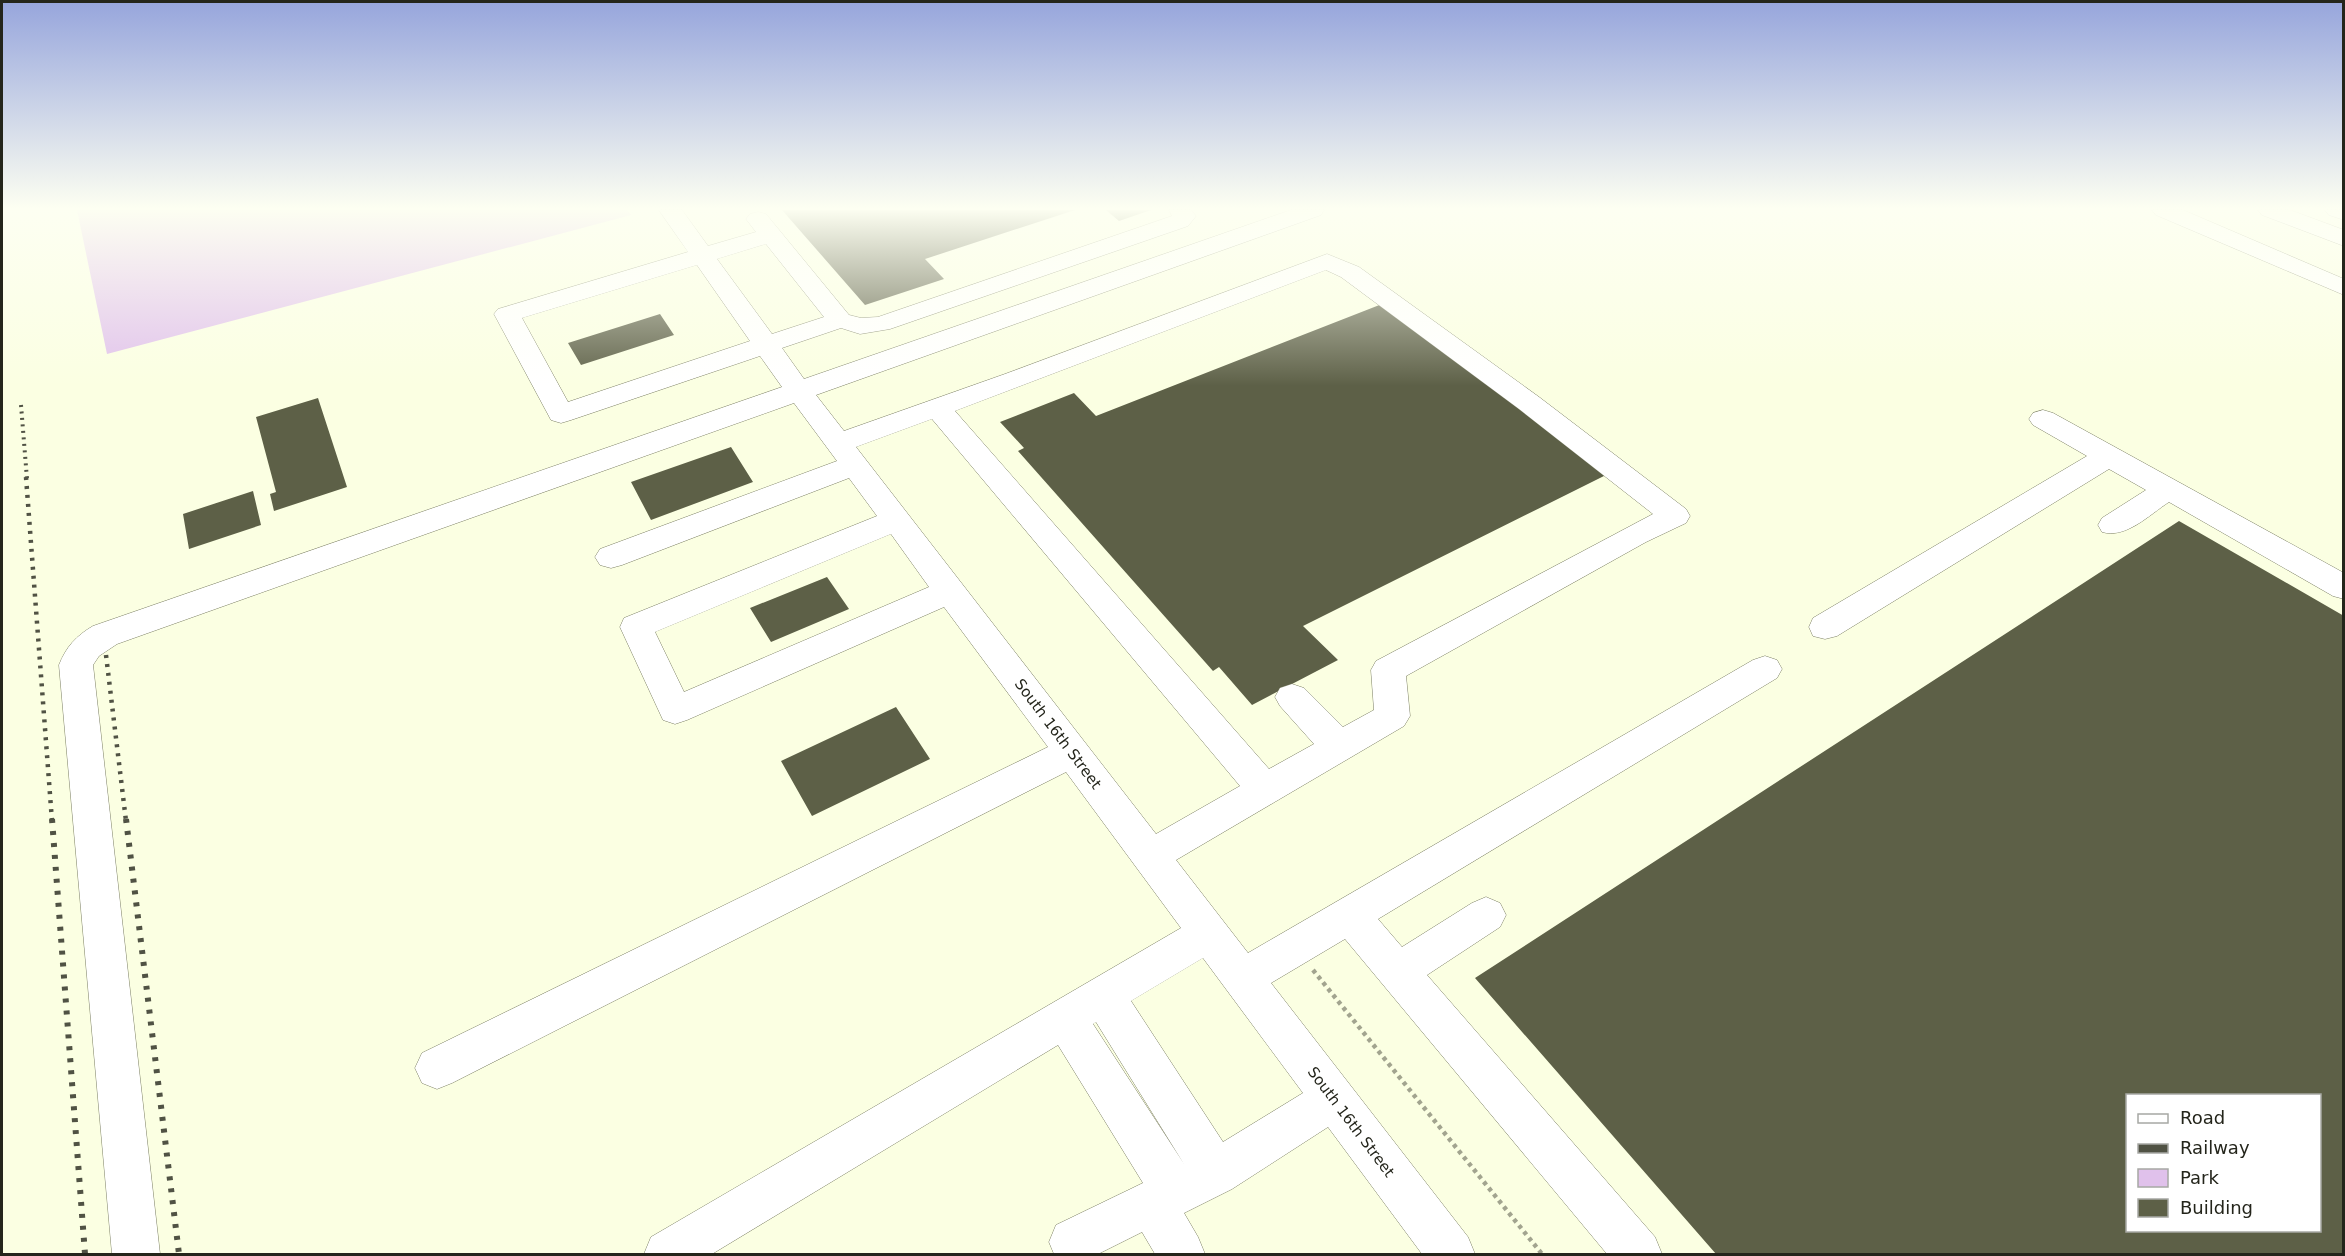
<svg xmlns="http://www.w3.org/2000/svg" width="2345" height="1256" font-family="'DejaVu Sans',sans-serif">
<rect width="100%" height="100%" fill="#fbffe2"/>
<path fill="#e0c1eb" d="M77,210H627L631,215L107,354Z"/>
<path fill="#5d6047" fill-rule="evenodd" d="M782,210H1075L925,259L944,279L865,305Z
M1106,210H1151L1119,221Z
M1382,304L1612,472L1303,626L1338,660L1252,705L1219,667L1213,671L1018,451L1024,448L1000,422L1074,393L1096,416Z
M660,314L674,335L581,365L568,343Z
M318,398L347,487L274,511L270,494L276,492L256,417Z
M731,447L753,482L651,520L631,482Z
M253,491L261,525L189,549L183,514Z
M2179,521L2344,616V1254H1716L1475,978ZM2128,1096H2320V1230H2128Z
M827,577L849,609L771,642L750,608Z
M896,707L930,759L812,816L781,761Z"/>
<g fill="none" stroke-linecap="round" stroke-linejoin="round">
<defs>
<path id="minor" d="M659,210H682L708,246L756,232L746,219L750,214L758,212L766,214L849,315L861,318L878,317L1172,216L1169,210H1191L1196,216L1188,226L890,329L860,334L841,328L782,348L804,379L1291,210H1324L1321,215L816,395L844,431L1005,374L1327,254L1359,267L1539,397L1686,509L1690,516L1686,523L1646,542L1406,676L1410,716L1404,726L1176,860L1248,953L1753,660L1765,656L1777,660L1782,669L1777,678L1378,919L1402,947L1472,903L1486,897L1500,903L1506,915L1500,927L1427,975L1655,1237L1662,1254H1607L1345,939L1271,983L1468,1237L1475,1254H1422L1328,1127L1232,1189L1184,1213L1198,1237L1205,1254H1155L1142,1232L1098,1254H1054L1049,1242L1056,1225L1143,1183L1058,1045L712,1254H644L651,1237L1181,928L1066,772L452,1083L437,1089L422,1083L415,1068L422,1053L1048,747L944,607L687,720L675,724L663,720L620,627L624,618L877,516L849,478L622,565L611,568L600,565L595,557L600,549L837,461L794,403L117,644L99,656L93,665L160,1254H112L59,665C66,647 76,636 93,626L782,387L760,356L571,420L561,423L551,420L494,314L498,309L688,252ZM766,244L824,317L772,334L717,259ZM697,265L750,341L568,402L522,318ZM1326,270L1341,277L1519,409L1653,514L1376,661L1371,670L1374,710L1343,727L1304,688L1292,684L1280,688L1275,697L1280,706L1314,744L1269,769L955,411ZM932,419L1240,786L1156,834L856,447ZM891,534L929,587L684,692L655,632ZM1203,958L1303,1093L1223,1142L1131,1001ZM1096,1022L1184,1164L1093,1024Z
M2043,410L2053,413L2344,573V599L2333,596L2169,502C2149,515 2126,539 2102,532L2098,525L2102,518L2146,490L2109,469L1837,636L1825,639L1813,636L1809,627L1813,618L2087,456L2033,425L2029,419L2033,413Z"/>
<path id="major" d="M2152,210H2183L2344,279V295L2156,215Z"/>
<path id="highway" d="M2258,210H2290L2344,230V246L2262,215Z
M2325,210H2344V220L2329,215Z"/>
</defs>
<use href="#minor" stroke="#7d8066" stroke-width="1"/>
<use href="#major" stroke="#7d8066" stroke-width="1"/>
<use href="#highway" stroke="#7d8066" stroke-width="1"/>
<path stroke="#a2a48f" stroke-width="4.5" stroke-dasharray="4 4" stroke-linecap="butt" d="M1313,970L1542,1254"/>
<use href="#minor" fill="#fff" fill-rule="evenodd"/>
<use href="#major" fill="#fff" fill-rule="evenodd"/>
<use href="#highway" fill="#fff" fill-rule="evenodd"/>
<path stroke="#505244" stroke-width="4" stroke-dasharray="2 4.5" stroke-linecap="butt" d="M21,405L27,479"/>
<path stroke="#505244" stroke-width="4.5" stroke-dasharray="3 6" stroke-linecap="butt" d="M26,477L52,821
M106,655L126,821"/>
<path stroke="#505244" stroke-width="6" stroke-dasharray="4 8" stroke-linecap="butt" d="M52,819L85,1254
M126,819L179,1254"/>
</g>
<linearGradient id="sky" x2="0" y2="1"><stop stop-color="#96a5dc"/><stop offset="0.54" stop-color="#fdfff2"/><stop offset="1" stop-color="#fdfff2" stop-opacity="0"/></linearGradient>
<rect width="2345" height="386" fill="url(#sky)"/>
<g text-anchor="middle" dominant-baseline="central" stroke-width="6" stroke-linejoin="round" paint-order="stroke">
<g font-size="15" fill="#24251b" stroke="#fff">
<text transform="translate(1058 734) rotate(53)">South 16th Street</text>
<text transform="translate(1351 1122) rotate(53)">South 16th Street</text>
</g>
</g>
<rect width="2345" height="1256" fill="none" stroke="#24251b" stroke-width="6"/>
<rect x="2126" y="1094" width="195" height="138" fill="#ffffff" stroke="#a7a8a4" stroke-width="1.5"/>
<rect x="2138" y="1114" width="30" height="9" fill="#ffffff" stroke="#a7a8a4" stroke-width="1.5"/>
<text x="2180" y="1124" font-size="18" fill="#24251b">Road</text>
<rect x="2138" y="1144" width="30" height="9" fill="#505244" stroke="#a7a8a4" stroke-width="1.5"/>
<text x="2180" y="1154" font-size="18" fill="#24251b">Railway</text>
<rect x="2138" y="1169" width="30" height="18" fill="#e0c1eb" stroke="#a7a8a4" stroke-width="1.5"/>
<text x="2180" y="1184" font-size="18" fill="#24251b">Park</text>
<rect x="2138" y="1199" width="30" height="18" fill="#5d6047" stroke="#a7a8a4" stroke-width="1.5"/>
<text x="2180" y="1214" font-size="18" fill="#24251b">Building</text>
</svg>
